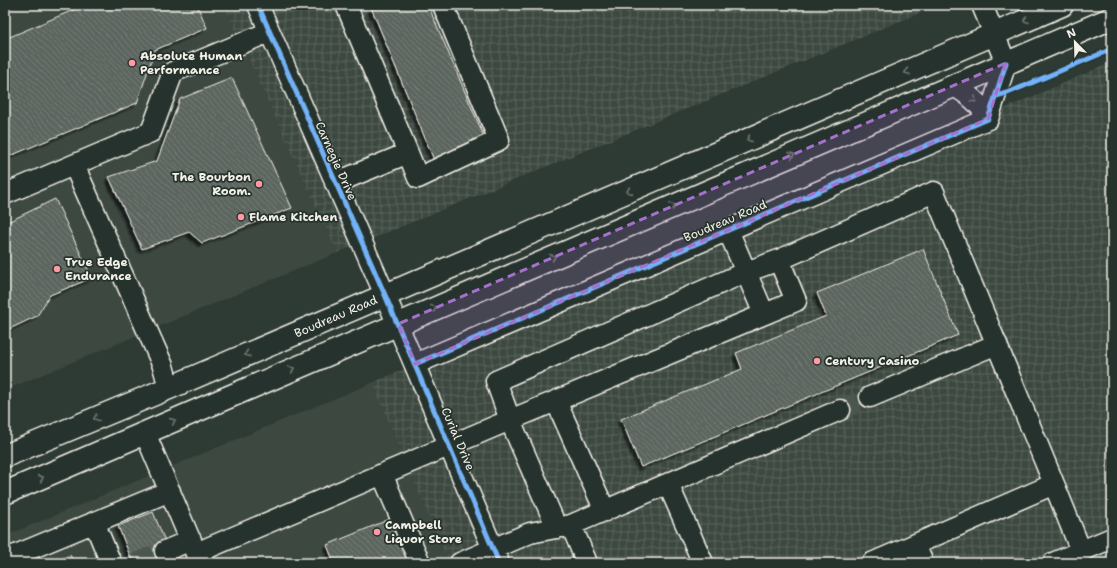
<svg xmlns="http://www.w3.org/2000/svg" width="1117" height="568" font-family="'Shantell Sans',sans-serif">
<defs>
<pattern id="industrial-grid" width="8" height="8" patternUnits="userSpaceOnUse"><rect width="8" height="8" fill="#3c4841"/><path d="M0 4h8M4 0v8" fill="none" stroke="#59635c"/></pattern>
<pattern id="building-back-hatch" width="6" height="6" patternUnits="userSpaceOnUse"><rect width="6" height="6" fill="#5c655e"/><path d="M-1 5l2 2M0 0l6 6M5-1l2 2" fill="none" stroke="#747c75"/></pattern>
<filter id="shadow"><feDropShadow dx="-3.5" dy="3.5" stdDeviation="1" flood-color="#0009"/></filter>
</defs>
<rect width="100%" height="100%" fill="#2e3b34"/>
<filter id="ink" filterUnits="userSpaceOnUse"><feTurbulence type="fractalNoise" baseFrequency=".025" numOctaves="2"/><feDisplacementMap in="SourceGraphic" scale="8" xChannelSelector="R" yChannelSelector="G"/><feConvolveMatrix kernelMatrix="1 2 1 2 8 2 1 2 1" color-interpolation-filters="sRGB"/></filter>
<g filter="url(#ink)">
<path fill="#3c4841" d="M5,5H224L337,253L5,390Z
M372,383L449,563H5V536Z"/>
<path fill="url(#industrial-grid)" d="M224,5H939L337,253Z
M1112,62V563H449L372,383Z"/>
<path fill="url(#building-back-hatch)" stroke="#f4f1e8" filter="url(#shadow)" d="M85,5H197L207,28L155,50L137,103L5,158V39Z
M370,5H428L485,139L434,160Z
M232,78L292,208L202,243L189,232L142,249L109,177L157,161L180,99Z
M55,199L92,278L50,295L37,316L5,331V219L10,221Z
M923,249L958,335L641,467L621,419L742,369L736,353L826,316L817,293Z
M153,512L174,563H133L118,526Z
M390,519L408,563H334L327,545Z
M70,555L74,563H52Z"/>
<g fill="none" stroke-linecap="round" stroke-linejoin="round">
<path stroke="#4c564f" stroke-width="20" stroke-dasharray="20 10" stroke-linecap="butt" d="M840,410L870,397
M136,563L165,551"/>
<defs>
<path id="minor" d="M258,5L385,295L499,563
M346,5L408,153
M954,86C969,95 980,103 988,119
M74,165L163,366L169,388
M335,183L408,153L418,178L499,140L443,5
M5,194L151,132L173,72L269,32
M728,230L764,314
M415,364L988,119L1006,63L982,5
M870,397L997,344
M556,401L605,511
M145,433L200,563
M382,474L420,563
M668,484L703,563
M1054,484L1081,551
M94,522L111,563
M571,525L587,563
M557,528L510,420L796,301L779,260L934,192L1054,484L872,563
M915,545L923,563
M165,551L191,540
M196,553L510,420L496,381L746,272L779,260
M5,561L11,557L170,491
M460,563L530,533L571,525L840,410
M1053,563L1112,538"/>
<g id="major">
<path id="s1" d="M5,456L169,388L1062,5"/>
<path d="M5,493L1112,18"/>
</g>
</defs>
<use href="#minor" stroke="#f4f1e8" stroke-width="23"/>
<use href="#major" stroke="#f4f1e8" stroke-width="25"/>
<use href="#minor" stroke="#26332d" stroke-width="20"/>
<use href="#major" stroke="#26332d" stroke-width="22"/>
<defs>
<path id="cycleway" d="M258,5L385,295L499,563
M996,96L1010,92L1112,49
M415,364L988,119L1006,63"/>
</defs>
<use href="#cycleway" stroke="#26332d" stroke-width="8"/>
<use href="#cycleway" stroke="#73b2f8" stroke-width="5"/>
</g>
<defs><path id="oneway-chevron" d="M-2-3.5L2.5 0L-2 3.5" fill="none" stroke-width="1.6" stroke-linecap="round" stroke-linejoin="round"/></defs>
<g stroke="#6e766e">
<use href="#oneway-chevron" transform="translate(1026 20) rotate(157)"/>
<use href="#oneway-chevron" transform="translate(907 72) rotate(157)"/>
<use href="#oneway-chevron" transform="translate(974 100) rotate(43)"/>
<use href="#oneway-chevron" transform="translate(749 139) rotate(157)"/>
<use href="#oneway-chevron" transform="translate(792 155) rotate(-23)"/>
<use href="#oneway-chevron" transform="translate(629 191) rotate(157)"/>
<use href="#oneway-chevron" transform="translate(673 206) rotate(-23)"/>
<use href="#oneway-chevron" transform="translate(553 257) rotate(-23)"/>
<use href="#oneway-chevron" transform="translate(434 308) rotate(-23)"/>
<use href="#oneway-chevron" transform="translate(247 354) rotate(157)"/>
<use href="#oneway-chevron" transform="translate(292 369) rotate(-24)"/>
<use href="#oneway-chevron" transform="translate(96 418) rotate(157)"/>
<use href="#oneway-chevron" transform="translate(173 421) rotate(-24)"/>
<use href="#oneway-chevron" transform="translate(41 478) rotate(-23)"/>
</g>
</g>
<path fill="#a571cd" fill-opacity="0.2" stroke="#a571cd" stroke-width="3" stroke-dasharray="8 5" stroke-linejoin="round" d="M1006,63L988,119L415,364L398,324Z"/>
<g fill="#ff9aa2" stroke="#26332d" stroke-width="1.5">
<circle cx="132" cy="63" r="4"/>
<circle cx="259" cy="184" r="4"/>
<circle cx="241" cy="217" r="4"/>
<circle cx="57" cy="269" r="4"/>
<circle cx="817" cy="361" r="4"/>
<circle cx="377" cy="532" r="4"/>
</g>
<g text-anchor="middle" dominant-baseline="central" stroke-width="3.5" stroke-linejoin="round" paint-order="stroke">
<g font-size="12" font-weight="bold" fill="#f4f1e8" stroke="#26332d" text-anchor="start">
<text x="140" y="56">Absolute Human<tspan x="140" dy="14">Performance</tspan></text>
<text x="251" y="177" text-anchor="end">The Bourbon<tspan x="251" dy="14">Room.</tspan></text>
<text x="249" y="217">Flame Kitchen</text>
<text x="65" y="262">True Edge<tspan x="65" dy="14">Endurance</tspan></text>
<text x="825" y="361">Century Casino</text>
<text x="385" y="525">Campbell<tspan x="385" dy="14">Liquor Store</tspan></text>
</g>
<g font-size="12" fill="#f4f1e8" stroke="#26332d">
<text transform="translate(336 161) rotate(66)">Carnegie Drive</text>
<text transform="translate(725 221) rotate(-23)">Boudreau Road</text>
<text stroke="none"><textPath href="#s1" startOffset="359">Boudreau Road</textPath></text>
<text transform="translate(458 439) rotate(67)">Curial Drive</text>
</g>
</g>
<rect width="1117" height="568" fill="none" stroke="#26332d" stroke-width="20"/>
<rect x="10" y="10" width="1097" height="548" fill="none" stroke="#f4f1e8" stroke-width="1.5" filter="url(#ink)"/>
<g transform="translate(1075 42) rotate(337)" stroke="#26332d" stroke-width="3" paint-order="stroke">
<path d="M0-3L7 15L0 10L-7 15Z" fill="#f4f1e8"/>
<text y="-6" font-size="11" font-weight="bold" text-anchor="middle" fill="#f4f1e8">N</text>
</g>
</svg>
